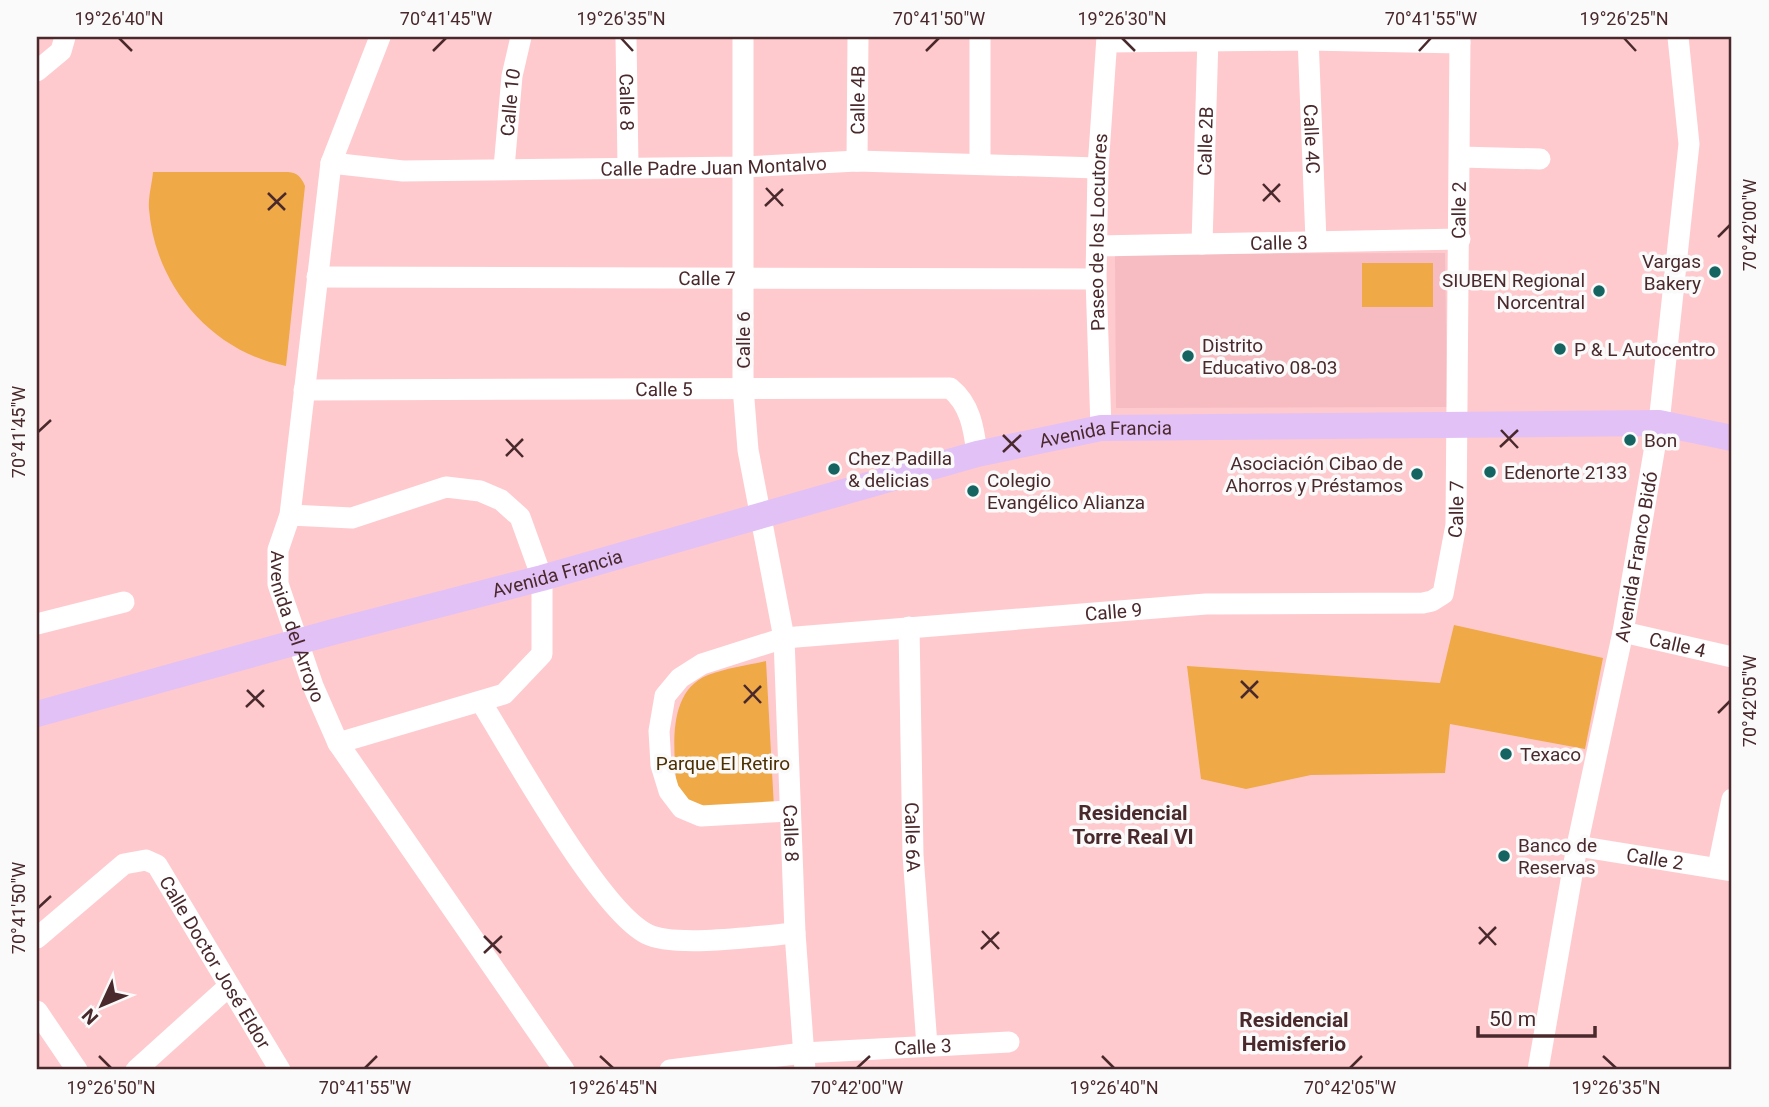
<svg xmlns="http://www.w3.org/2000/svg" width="1769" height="1107" font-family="Roboto,sans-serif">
<rect width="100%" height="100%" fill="#fecace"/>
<path fill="#f6bcc2" d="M1445,253L1447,407L1116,408L1115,254Z"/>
<path fill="#efa947" d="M153,172H288C298,173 301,177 305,186L286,366C212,352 155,286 149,209C148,197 152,184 153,172Z
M1362,263H1433V307H1362Z
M1454,625L1603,658L1585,749L1450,724L1445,773L1311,775L1246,789L1201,779L1187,666L1440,683Z
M766,661L774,808L700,817L677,793C675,755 664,693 708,675C726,668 748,665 766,661Z"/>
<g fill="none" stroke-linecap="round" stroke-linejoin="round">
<g stroke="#fff" stroke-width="21">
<path id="s1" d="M380,37L331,163L290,515L278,550V584L313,686L338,743L564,1070"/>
<path id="s2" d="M626,37L628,166"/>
<path id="s3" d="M743,37V387L748,450L784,638L795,933L805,1070"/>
<path d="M980,37V163"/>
<path id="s4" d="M1308,37L1316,241"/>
<path d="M1107,42L1308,40L1460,43"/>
<path d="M37,71L61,51L65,37"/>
<path d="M1460,157L1540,159"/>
<path id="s5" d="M857,161L858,37"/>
<path id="s6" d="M331,163L403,171L744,167L857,161L1098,168"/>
<path id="s7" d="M504,168L512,76L521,37"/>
<path id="s8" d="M1202,244L1208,37"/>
<path id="s9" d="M1097,246L1460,239"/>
<path id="s10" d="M317,277L1096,279"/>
<path id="s11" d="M304,390L950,388C970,404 974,428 977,454"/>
<path id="s12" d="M1101,428L1096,279L1098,168L1107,37"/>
<path d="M290,515L352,518L446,487L480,491L501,500L520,517L542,578V654L504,694L338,743"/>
<path d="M37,624L124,602"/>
<path id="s13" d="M909,627L913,855L927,1046"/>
<path id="s14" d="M1623,632L1732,657"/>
<path d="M481,702C513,753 599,910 647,934C673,948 762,936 795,933"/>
<path id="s15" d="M789,811L701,816L682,808L669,791L661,765L659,731L665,696L680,678L702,664L784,638L1206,604L1423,603L1432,601L1443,594L1456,525L1460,37"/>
<path id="s16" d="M1577,846L1732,871"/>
<path d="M1718,867L1732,799"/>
<path id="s17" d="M37,938L124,864L146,860L157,865L280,1070"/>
<path d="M37,1011L77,1070"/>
<path d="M136,1070L228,987"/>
<path id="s18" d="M670,1070L803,1053L1009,1042"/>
<path id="s19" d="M1538,1070L1577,846L1623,632L1659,423L1689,144L1678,37"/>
</g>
<path stroke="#e2c1f6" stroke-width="26" id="s20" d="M37,714L333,632L542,578L977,454L1101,428L1659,423L1732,438"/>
</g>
<path fill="none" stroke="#4a292d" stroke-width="2.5" d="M119,38L132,51M621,38L633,51M1122,38L1135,51M1624,38L1636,51M433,51L446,38M926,51L939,38M1419,51L1431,38M1263,184L1280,202M766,188L783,206M268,193L285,210M1263,201L1280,184M765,206L783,189M268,210L286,193M1718,237L1730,225M1501,430L1518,448M38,432L51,420M1003,435L1020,452M506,439L523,457M1500,447L1518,430M1003,452L1021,435M506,456L523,439M1241,681L1258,698M744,685L761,703M247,690L264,707M1241,698L1258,681M744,703L761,686M246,707L264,690M1718,713L1730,701M38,908L51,896M1479,927L1496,945M982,931L999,949M484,936L501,953M1479,944L1496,927M981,949L999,932M484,953L502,936M99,1056L111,1068M600,1056L613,1068M1102,1056L1114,1068M1603,1056L1616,1068M365,1068L377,1056M857,1068L870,1056M1350,1068L1362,1056"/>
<g fill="#166462" stroke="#fafafa" stroke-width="2.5">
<circle cx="1715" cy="272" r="7"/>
<circle cx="1599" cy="291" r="7"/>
<circle cx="1560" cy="349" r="7"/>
<circle cx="1188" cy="356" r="7"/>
<circle cx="1630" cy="440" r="7"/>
<circle cx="834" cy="469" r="7"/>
<circle cx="1490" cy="472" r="7"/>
<circle cx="1417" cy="474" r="7"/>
<circle cx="973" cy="491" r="7"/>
<circle cx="1506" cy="754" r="7"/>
<circle cx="1504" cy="856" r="7"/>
</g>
<g text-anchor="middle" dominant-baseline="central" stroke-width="7" stroke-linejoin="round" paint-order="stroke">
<g font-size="19" fill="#4a292d" stroke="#fafafa">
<text stroke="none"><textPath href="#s5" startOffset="61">Calle 4B</textPath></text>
<text stroke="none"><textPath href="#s7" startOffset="66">Calle 10</textPath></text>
<text stroke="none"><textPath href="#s2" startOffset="65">Calle 8</textPath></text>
<text stroke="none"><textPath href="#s4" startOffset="102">Calle 4C</textPath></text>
<text stroke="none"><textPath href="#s8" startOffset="103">Calle 2B</textPath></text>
<text stroke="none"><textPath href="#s6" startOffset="383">Calle Padre Juan Montalvo</textPath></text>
<text stroke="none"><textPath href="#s15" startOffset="1410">Calle 2</textPath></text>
<text stroke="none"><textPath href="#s12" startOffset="196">Paseo de los Locutores</textPath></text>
<text stroke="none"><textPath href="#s9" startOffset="182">Calle 3</textPath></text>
<text stroke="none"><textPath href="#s10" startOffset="390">Calle 7</textPath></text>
<text transform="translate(743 340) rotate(-90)">Calle 6</text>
<text stroke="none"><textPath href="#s11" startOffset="360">Calle 5</textPath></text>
<text stroke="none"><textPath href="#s20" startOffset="1106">Avenida Francia</textPath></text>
<text stroke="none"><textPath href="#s15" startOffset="1111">Calle 7</textPath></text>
<text stroke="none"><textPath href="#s19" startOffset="523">Avenida Franco Bidó</textPath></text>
<text stroke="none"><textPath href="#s20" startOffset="539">Avenida Francia</textPath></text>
<text stroke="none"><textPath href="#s15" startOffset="693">Calle 9</textPath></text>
<text stroke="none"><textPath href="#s1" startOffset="606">Avenida del Arroyo</textPath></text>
<text stroke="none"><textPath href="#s14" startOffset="56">Calle 4</textPath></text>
<text stroke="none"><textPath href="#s3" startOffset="800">Calle 8</textPath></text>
<text stroke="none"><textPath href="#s13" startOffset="210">Calle 6A</textPath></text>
<text stroke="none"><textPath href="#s16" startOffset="79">Calle 2</textPath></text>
<text stroke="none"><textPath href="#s17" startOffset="262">Calle Doctor José Eldor</textPath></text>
<text stroke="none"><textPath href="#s18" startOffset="254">Calle 3</textPath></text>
</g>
<g font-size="19" fill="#4a292d" stroke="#fafafa" text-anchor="start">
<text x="1701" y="261" text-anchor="end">Vargas<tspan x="1701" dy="22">Bakery</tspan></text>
<text x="1585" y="280" text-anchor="end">SIUBEN Regional<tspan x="1585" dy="22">Norcentral</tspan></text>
<text x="1202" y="345">Distrito<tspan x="1202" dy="22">Educativo 08-03</tspan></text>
<text x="1574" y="349">P &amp; L Autocentro</text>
<text x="1644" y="440">Bon</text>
<text x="848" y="458">Chez Padilla<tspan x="848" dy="22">&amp; delicias</tspan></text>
<text x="1403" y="463" text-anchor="end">Asociación Cibao de<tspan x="1403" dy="22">Ahorros y Préstamos</tspan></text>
<text x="1504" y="472">Edenorte 2133</text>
<text x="987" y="480">Colegio<tspan x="987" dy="22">Evangélico Alianza</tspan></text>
<text x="1520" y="754">Texaco</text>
<text x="1518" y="845">Banco de<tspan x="1518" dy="22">Reservas</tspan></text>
</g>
<g font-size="19" fill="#4c2f02" stroke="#fafafa">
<text x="723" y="763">Parque El Retiro</text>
</g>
<g font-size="21" font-weight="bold" fill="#4a292d" stroke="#fafafa">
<text x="1133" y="813">Residencial<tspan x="1133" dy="24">Torre Real VI</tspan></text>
<text x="1294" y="1020">Residencial<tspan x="1294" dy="24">Hemisferio</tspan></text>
</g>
</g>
<rect width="1769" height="1107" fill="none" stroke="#fafafa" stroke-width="77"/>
<g transform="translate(102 1005) rotate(226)" stroke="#fafafa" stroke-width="5" paint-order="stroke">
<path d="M0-5L12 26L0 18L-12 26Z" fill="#4a292d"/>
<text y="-10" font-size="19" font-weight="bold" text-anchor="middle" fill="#4a292d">N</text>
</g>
<path d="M1478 1026v10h117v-10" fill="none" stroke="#4a292d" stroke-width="3.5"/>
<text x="1489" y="1026" font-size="21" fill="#4a292d" stroke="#fafafa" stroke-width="5" paint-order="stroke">50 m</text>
<rect x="38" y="38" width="1692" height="1030" fill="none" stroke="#4a292d" stroke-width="2.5"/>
<g font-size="18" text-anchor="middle" fill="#4a292d">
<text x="119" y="25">19°26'40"N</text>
<text x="446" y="25">70°41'45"W</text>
<text x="621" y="25">19°26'35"N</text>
<text x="939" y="25">70°41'50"W</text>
<text x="1122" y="25">19°26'30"N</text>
<text x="1431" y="25">70°41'55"W</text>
<text x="1624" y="25">19°26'25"N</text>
<text transform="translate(1750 225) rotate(-90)" y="6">70°42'00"W</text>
<text transform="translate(19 432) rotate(-90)" y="6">70°41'45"W</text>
<text transform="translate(1750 701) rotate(-90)" y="6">70°42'05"W</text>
<text transform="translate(19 908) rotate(-90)" y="6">70°41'50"W</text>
<text x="111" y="1094">19°26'50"N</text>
<text x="365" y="1094">70°41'55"W</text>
<text x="613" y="1094">19°26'45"N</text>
<text x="857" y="1094">70°42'00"W</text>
<text x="1114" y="1094">19°26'40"N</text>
<text x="1350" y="1094">70°42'05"W</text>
<text x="1616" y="1094">19°26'35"N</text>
</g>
</svg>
